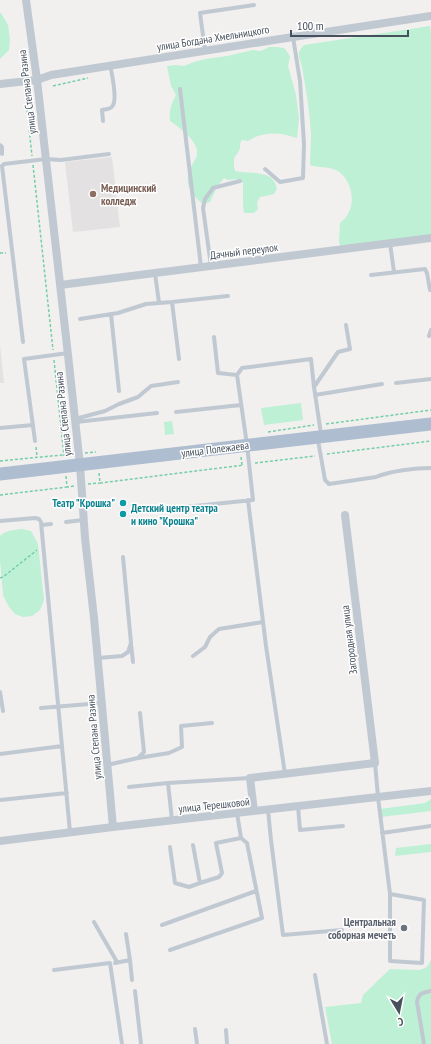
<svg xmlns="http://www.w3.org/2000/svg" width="431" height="1044" font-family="'PT Sans Narrow',sans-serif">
<rect width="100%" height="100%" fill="#f2efef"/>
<path fill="#e3e1e1" d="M112,157L120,227L73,232L65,162Z
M0,345L4,383H0Z"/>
<path fill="#bdf0d4" d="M0,13H1L8,25L10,40L9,50L0,59Z
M430,26L431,34V241L342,253L339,241L340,223C343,220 346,218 348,214C356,200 351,180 338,171C329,166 319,168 310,165C310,155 311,145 311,135C310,112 306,90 302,67C300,57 295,54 304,45Z
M269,47H277L284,48L288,53L290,57L288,66L296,95L299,118L297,138C280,132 263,131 248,141L242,140C240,143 240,144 240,148C239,152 236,155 234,158V166L235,171C246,174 270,170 275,183C276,185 276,187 277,189L274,194L260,197L257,202L258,209L254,213H244L243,205V183L237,179L228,180L224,178L217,187L210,202L203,204C190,194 183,183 191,167C194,161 198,157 197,150C195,139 179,127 170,121C169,109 171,105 176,95L171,86L167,66L175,65L184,66L194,62L206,59L227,56L253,50L261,51Z
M301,403L303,420L264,425L261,408Z
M172,421L174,434L165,435L164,422Z
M22,529L31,531L38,544L44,600L40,610L32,616L23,617L15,614L9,607L3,595L0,560V536C6,530 14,530 22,529Z
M431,799V811L381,817L380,809L425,803Z
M431,844V852L395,856L396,848Z
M431,960V1044H332L325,1007L361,1003L363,995L390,969L420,970L427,967Z"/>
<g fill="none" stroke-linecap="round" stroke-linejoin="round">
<path stroke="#74cfa8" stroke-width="1.5" stroke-dasharray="3 2" stroke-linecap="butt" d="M53,86L88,78
M25,90L32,156
M33,165L53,350
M0,253H6
M54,360L64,456
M326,424L431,410
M268,432L314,425
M36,447L37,457
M85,453L96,452
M327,454L431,441
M241,457L242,465
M0,461L72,454
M255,463L315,456
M99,473L100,483L244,465
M66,476L67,487L74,486
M88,484L100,483
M0,495L67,487
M0,578L3,577L37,550"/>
<path stroke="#c0c9d2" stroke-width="4" d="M205,50L200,13L254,5
M180,89L201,267
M103,121L102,110C106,109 111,110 113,105C117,99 112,73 110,66
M0,145L2,147V154
M265,169L280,182L303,178L304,144L300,81L293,37
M390,243L394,272
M211,266L203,208L205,199L213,188L240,181
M155,273L159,303
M371,275L425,269L427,273L430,290
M172,302L228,296
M111,314L119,391
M80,319L118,313L146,304L172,302L179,359
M429,336L431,330
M23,342L2,166L4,164L46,159L61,160L109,154
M237,375L242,368L311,359L314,387L321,434
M396,383L431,379
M314,387L338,352L350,349L346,325
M315,395L382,384
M176,412L241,405
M75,419L105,411L119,404L138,397L151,386L178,382
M76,422L157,413
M0,428L33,425
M318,440L325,480L329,484L376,477C390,471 415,468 431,468
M35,441L24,359L68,353
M248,500L266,646L285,774
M146,511L253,500L247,445L237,375L218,373L214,337
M0,521L35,518L39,519L41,522L70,832
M66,522L83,520
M42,525L51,524
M131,644L133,662
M193,656L205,647L210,637L219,629L263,622
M98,658L122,656L128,652L131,643L123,557
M0,692L3,711
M41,708L101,703
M0,754L62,746
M138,758L169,753L182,747L181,726L212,723
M375,763L378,797L390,894V961L422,963L424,900L390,894
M107,765L138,758L144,752L140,713
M168,783L250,778
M129,787L168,783L172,820
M0,800L67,793
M298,806L300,830L343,826
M268,810L271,840L283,935L342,930
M382,833L431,826
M193,845L200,883L219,877L222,873L216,843L241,838
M170,847L175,883L189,887L200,883
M94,922L117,962
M162,925L256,891
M126,934L130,960
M170,950L262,918L247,843L241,838L237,813
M115,963L130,960L132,980
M54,970L110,963L122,1044
M315,975L327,1044
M135,991L141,1044
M195,1029L197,1044
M226,1030L227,1044
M424,1044L417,1002C419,992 423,993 431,991"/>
<path stroke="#c0c9d2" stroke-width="8" d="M26,0L37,80L68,355L80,465L85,538L94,618L113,827
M0,84L37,80L51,75L293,37L431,16
M60,285L431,238
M254,811L250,778L375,763L345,515
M0,841L113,827L431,791"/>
<path stroke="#aebdcf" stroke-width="13" d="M0,474L431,424"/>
</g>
<circle fill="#8d6e63" stroke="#fff" stroke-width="1.5" cx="93" cy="194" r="4"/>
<g fill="#0f9aa8" stroke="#fff" stroke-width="1.5">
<circle cx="123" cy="503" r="4"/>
<circle cx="123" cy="514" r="4"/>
</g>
<circle fill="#6b7280" stroke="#fff" stroke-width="1.5" cx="404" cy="928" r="4"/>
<g text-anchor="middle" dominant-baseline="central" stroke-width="3" stroke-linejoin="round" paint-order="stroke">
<g font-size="11" fill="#47515d" stroke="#fff">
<text transform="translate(213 38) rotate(-9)">улица Богдана Хмельницкого</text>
<text transform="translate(27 92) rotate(-97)">улица Степана Разина</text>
<text transform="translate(244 251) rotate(-7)">Дачный переулок</text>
<text transform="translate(63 414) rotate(-96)">улица Степана Разина</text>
<text transform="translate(215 449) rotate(-7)">улица Полежаева</text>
<text transform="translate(349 640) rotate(-97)">Загородная улица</text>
<text transform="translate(94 737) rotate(-95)">улица Степана Разина</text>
<text transform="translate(214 805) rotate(-6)">улица Терешковой</text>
</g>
<g font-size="11" font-weight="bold" fill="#785e54" stroke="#fff" text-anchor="start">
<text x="101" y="188">Медицинский<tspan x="101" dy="13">колледж</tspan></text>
</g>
<g font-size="11" font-weight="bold" fill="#0d838f" stroke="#fff" text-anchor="end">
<text x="115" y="503">Театр "Крошка"</text>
<text x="131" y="508" text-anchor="start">Детский центр театра<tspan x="131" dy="13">и кино "Крошка"</tspan></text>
</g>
<g font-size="11" font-weight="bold" fill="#5b616d" stroke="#fff" text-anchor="end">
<text x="396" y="922">Центральная<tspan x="396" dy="13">соборная мечеть</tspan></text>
</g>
</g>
<g transform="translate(399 1012) rotate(170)" stroke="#ffffff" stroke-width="3" paint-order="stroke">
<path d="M0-3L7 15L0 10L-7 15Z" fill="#47515d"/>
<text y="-6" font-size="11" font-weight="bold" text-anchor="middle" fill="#47515d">С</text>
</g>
<path d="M291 30v6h117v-6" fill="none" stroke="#47515d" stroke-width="2"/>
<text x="297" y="30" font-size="12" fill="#47515d" stroke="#ffffff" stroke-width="3" paint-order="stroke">100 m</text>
</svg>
